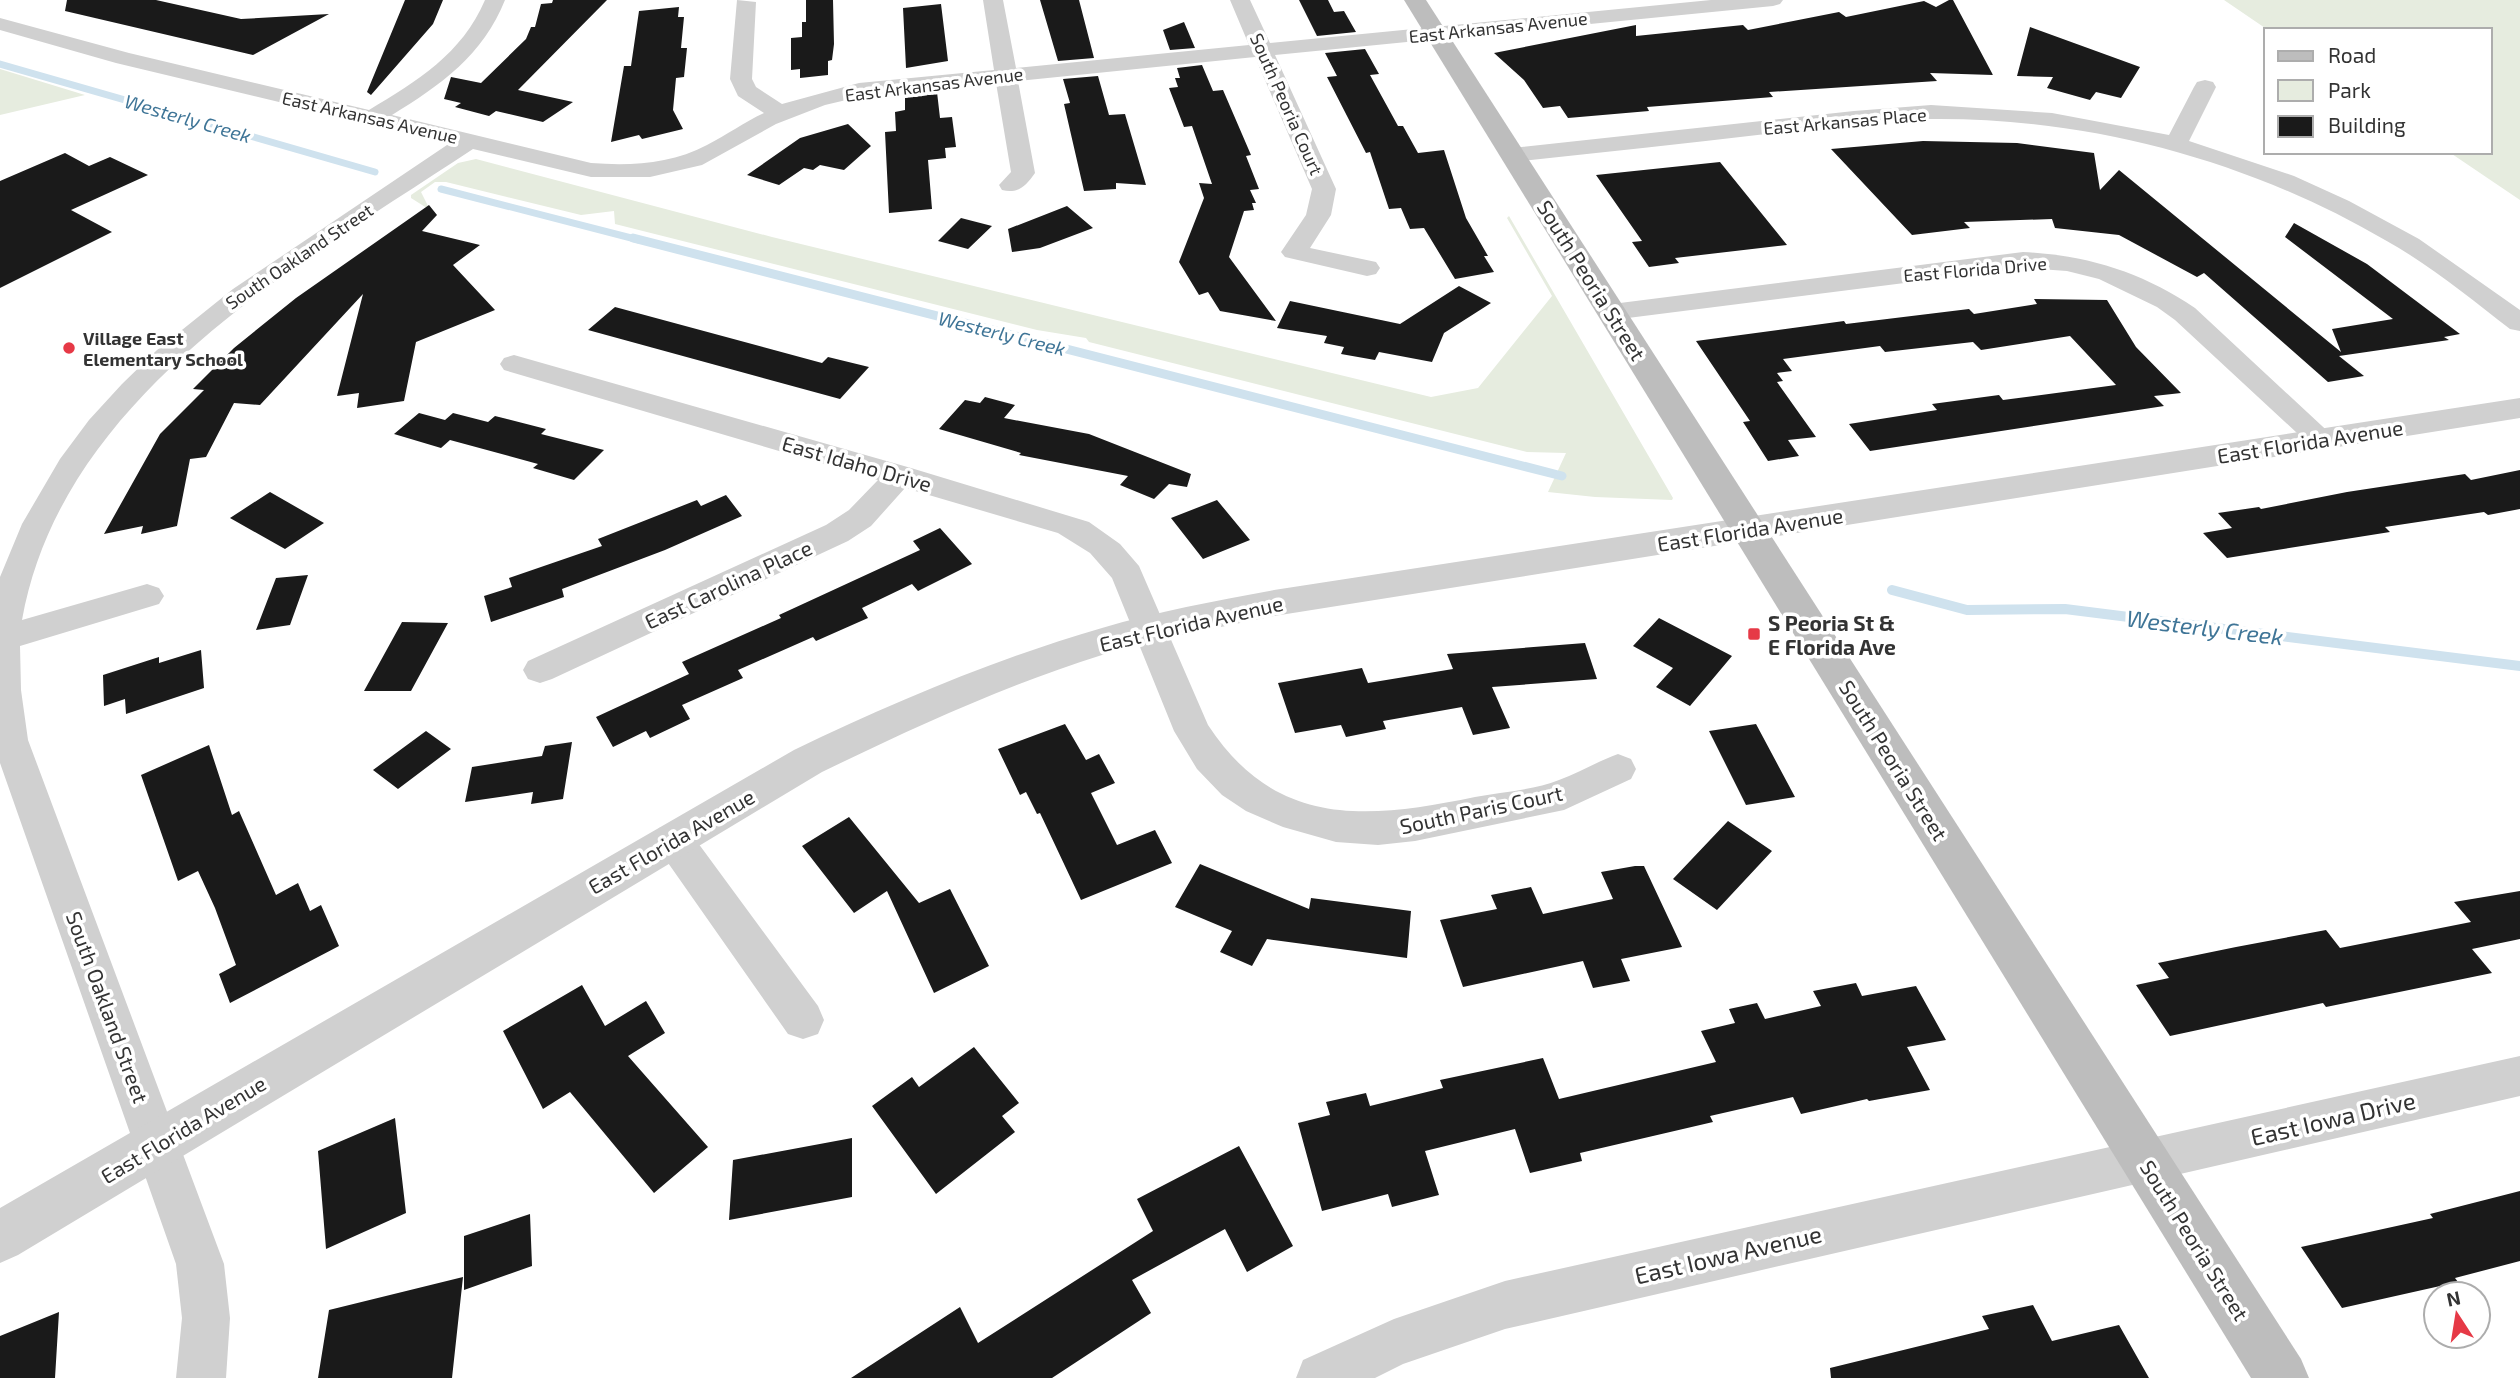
<svg xmlns="http://www.w3.org/2000/svg" width="2520" height="1378" font-family="'Exo 2',sans-serif">
<rect width="100%" height="100%" fill="#fff"/>
<path fill="#e6ecdf" d="M2224,0H2520V200L2449,152H2490V30H2268Z
M0,69L85,95L0,115Z
M476,159L772,237L1431,397L1478,388L1552,296L1507,218L1509,216L1673,498L1672,500L1595,497L1548,492L1566,453L1527,452L1089,342L1086,338L1037,330L615,224L614,211L581,215L446,182H435L421,192L430,210L411,198V195L458,163Z"/>
<g fill="none" stroke-linecap="round" stroke-linejoin="round">
<path stroke="#cfe2ee" stroke-width="7" d="M0,64L375,172
M441,189L639,240"/>
<path stroke="#cfe2ee" stroke-width="9" d="M633,238L1562,476"/>
<path stroke="#cfe2ee" stroke-width="10" d="M1892,590L1967,610L2065,609L2520,666"/>
</g>
<path fill="#1a1a1a" d="M67,0H156L241,19L329,14L253,55L65,11Z
M405,0H443L433,24L371,95L367,92Z
M553,0H607L518,90L573,102L543,122L496,111L489,116L455,107L461,103L444,99L451,77L481,83L526,39L531,27H535L541,4L552,3Z
M806,0H833L834,44L832,60L828,61V75L800,78V69L791,70V38L802,37V22H806Z
M1040,0H1079L1094,58L1058,61Z
M1299,0H1328L1334,12L1344,11L1356,32L1317,36Z
M1949,0H1953L1993,75L1930,73L1937,81L1769,92L1773,97L1647,107L1649,111L1568,118L1560,106L1543,108L1524,80L1494,53L1636,25V36L1743,25L1748,30L1839,12L1846,17L1924,1L1936,7Z
M941,4L948,61L906,68L903,8Z
M679,7L678,17H684L681,48H687L684,77L676,78L673,110L683,129L642,139L639,135L611,142L624,66H631L639,11Z
M1184,22L1195,48L1170,50L1163,30Z
M2030,27L2140,67L2121,98L2096,92L2090,100L2047,88L2053,77L2017,76Z
M1365,49L1379,74L1370,75L1398,126H1403L1418,153L1444,150L1466,218L1488,256H1484L1494,272L1455,279L1424,228L1410,229L1401,208L1389,209L1370,152L1366,153L1327,77L1337,76L1325,53Z
M1202,65L1213,91L1223,90L1251,155L1246,156L1259,189L1250,190L1256,203H1252L1254,210L1244,211L1229,257L1276,321L1220,311L1208,292L1199,295L1179,262L1204,198L1199,183L1212,184L1192,126L1184,127L1169,88L1178,87L1175,78H1180L1177,68Z
M1098,76L1109,115L1125,114L1146,185L1116,183V189L1084,191L1064,104L1070,103L1063,79Z
M937,92L940,118L952,117L956,147L945,148L946,158L928,160L932,209L889,213L885,132L896,131L895,112L905,110V98Z
M848,124L871,146L844,170L820,165L813,170L804,168L779,185L747,175L800,138Z
M1923,141L2017,143L2094,153L2100,190L2119,170L2341,352L2332,329L2393,319L2285,237L2294,223L2367,264L2460,334L2444,337L2449,340L2339,356L2364,376L2328,382L2204,273L2197,277L2119,235L2055,228L2052,219L1964,222L1970,228L1912,235L1831,149Z
M65,153L89,166L110,157L148,175L71,210L112,232L0,288V181Z
M1720,162L1787,245L1675,258L1679,263L1649,267L1632,242L1642,241L1596,175Z
M429,205L437,215L422,231L480,245L453,265L495,310L416,342L404,401L357,408L359,393L337,396L363,294L260,405L234,403L206,457L190,459L177,526L141,534L143,526L104,534L160,434L204,390L193,389L234,348L296,298Z
M1067,206L1093,228L1040,248L1012,252L1008,229Z
M961,218L992,226L968,249L938,241Z
M1459,286L1491,303L1444,333L1432,362L1379,352L1375,360L1341,354L1344,347L1324,343L1327,336L1277,328L1290,301L1400,324Z
M2034,299L2107,300L2136,347L2181,393L2154,396L2164,406L1870,451L1849,424L1937,410L1932,404L1999,395L2003,400L2116,385L2070,336L1981,350L1973,342L1885,352L1880,346L1783,359L1792,371L1777,373L1783,381L1777,382L1816,437L1788,440L1799,456L1768,461L1743,422L1750,421L1696,341L1844,321L1846,324L1969,309L1974,314L2037,304Z
M615,307L822,363L828,357L869,367L840,399L588,330Z
M985,397L1015,405L1004,418L1089,434L1191,474L1187,487L1169,484L1154,499L1120,485L1128,476L1019,455L1021,453L939,429L965,400L980,403Z
M419,413L445,420L453,413L488,422L495,416L546,429L541,434L604,450L574,480L533,468L538,464L450,440L441,448L394,434Z
M2520,470V509L2488,515L2484,512L2385,527L2390,532L2227,558L2203,533L2232,528L2218,513L2259,507L2261,509L2347,492L2465,474L2471,480Z
M270,492L324,523L285,549L230,518Z
M726,495L742,516L665,550L562,589L564,597L491,622L484,596L512,587L509,578L602,546L598,539L697,500L701,506Z
M1217,500L1250,540L1203,559L1171,518Z
M940,528L972,564L918,591L912,584L862,608L868,618L816,641L813,637L738,670L743,678L682,705L690,719L650,738L646,731L613,747L596,717L689,674L682,662L781,618L779,615L920,550L913,541Z
M308,575L290,625L256,630L276,578Z
M1659,618L1732,656L1690,706L1656,687L1673,668L1633,646Z
M402,622L448,623L411,691H364Z
M1585,643L1597,679L1492,687L1510,728L1473,735L1462,707L1383,721L1386,729L1346,737L1341,725L1295,733L1278,683L1362,668L1368,683L1453,669L1447,654Z
M201,650L204,688L126,714L125,699L104,706L103,675L159,657V663Z
M1065,724L1086,760L1099,754L1115,783L1091,793L1117,845L1155,830L1172,863L1081,900L1040,813L1037,814L1026,792L1020,795L998,749Z
M1756,724L1795,797L1746,805L1709,731Z
M426,731L451,749L398,789L373,770Z
M572,742L563,799L531,804L533,792L465,802L472,767L542,756L545,746Z
M209,745L232,815L239,811L276,895L298,883L310,911L321,905L339,946L230,1003L219,974L236,965L215,908L198,871L178,881L141,775Z
M849,817L919,903L950,889L989,966L934,993L887,891L854,913L802,846Z
M1728,821L1772,851L1717,910L1673,879Z
M1200,864L1309,909L1311,898L1411,911L1407,958L1267,939L1252,966L1220,952L1232,931L1175,907Z
M1635,866H1644L1682,947L1621,959L1630,981L1593,988L1583,961L1463,987L1440,920L1497,909L1491,895L1531,887L1543,914L1613,899L1601,872Z
M2520,891V939L2472,949L2492,973L2326,1007L2323,1003L2170,1036L2136,985L2169,978L2158,963L2236,947L2326,930L2340,948L2471,922L2454,902Z
M1856,983L1862,996L1916,986L1946,1040L1907,1047L1930,1090L1869,1101L1867,1099L1801,1114L1793,1097L1710,1116L1713,1122L1580,1153L1582,1161L1530,1173L1515,1129L1425,1151L1439,1195L1392,1207L1388,1194L1322,1211L1298,1123L1330,1115L1326,1102L1366,1093L1370,1106L1443,1088L1440,1080L1543,1058L1559,1099L1716,1062L1701,1031L1735,1023L1729,1009L1757,1003L1765,1019L1821,1006L1813,991Z
M582,985L605,1026L646,1001L665,1033L628,1056L708,1147L654,1193L570,1092L543,1109L503,1031Z
M974,1047L1019,1103L1002,1116L1015,1132L936,1194L872,1106L912,1077L919,1087Z
M395,1118L406,1213L326,1249L318,1151Z
M852,1138V1197L729,1220L733,1160Z
M1239,1146L1293,1246L1247,1272L1225,1229L1132,1280L1151,1313L1052,1378H851L960,1307L978,1343L1153,1231L1137,1199Z
M2520,1191V1261L2455,1278L2458,1282L2342,1308L2301,1247L2433,1218L2430,1214Z
M530,1214L532,1266L464,1290V1236Z
M463,1277L452,1378H318L329,1310Z
M2033,1305L2052,1341L2119,1325L2149,1378H1831L1830,1368L1989,1329L1982,1316Z
M59,1312L55,1378H0V1336Z"/>
<g fill="none" stroke-linecap="round" stroke-linejoin="round">
<path fill="#d0d0d0" fill-rule="evenodd" d="M485,0H505C483,55 441,85 392,115L591,163C631,166 671,164 707,145C727,135 744,122 764,113L738,96L730,79L737,0L756,2L752,79L756,87L782,104L859,83L994,70L983,0H1003L1016,68L1249,45L1230,0H1250L1270,43L1711,0H1783L1780,4L1773,6L1275,55L1336,189L1331,215L1310,248L1376,262L1380,268L1376,274L1367,276L1285,257L1281,252L1306,215L1312,189L1255,57L1018,81L1035,173C1026,186 1018,194 1002,190L999,185L1011,172L996,83L859,97L825,105L776,124L702,165L650,177H591L473,149C298,265 62,395 22,620L147,584L159,588L164,596L159,604L20,646L21,690L28,740L224,1264L230,1318L226,1378H176L182,1318L176,1264L0,763V577L22,524L60,459L89,420L122,384L157,350L233,289L450,143L116,63L0,30V18L129,53L369,110C417,81 462,54 485,0Z
M2205,80L2213,82L2216,87L2189,141L2294,176L2349,201L2419,239L2520,310V331L2510,329C2470,298 2430,265 2385,240C2248,160 2088,117 1929,119C1875,120 1820,128 1766,134C1682,144 1597,153 1513,162L1505,160L1501,155L1505,150L1513,148L1854,111L1931,105L2052,113L2169,135L2194,87L2197,82Z
M2023,252C2087,255 2142,272 2195,308L2336,439L2331,446L2321,449L2311,446L2175,320L2157,307L2099,279L2067,271L2023,268L1612,320L1602,318L1599,312L1602,306L1612,304Z
M514,355L911,468L1089,522L1120,544L1139,566L1208,725C1276,829 1368,819 1475,797C1502,792 1534,790 1559,780C1579,773 1598,761 1618,754L1631,759L1636,769L1631,779L1564,810L1415,841L1378,845L1336,842L1283,827L1246,811L1222,795L1197,769L1174,731L1112,578L1090,553L1058,533L905,488L871,526L848,541L552,679L540,683L528,679L523,670L528,661L826,525L849,510L878,480L504,370L500,364L504,358Z
M673,823L687,828L818,1006L824,1020L818,1034L803,1039L788,1034L659,850L654,839L659,828Z
M2520,1056V1096L1505,1329L1403,1364L1375,1378H1296L1303,1360L1394,1319L1505,1281Z"/>
<path fill="#d0d0d0" fill-rule="evenodd" d="M2520,398V418L1274,616C1217,628 1159,638 1102,655C1006,685 913,728 822,772L18,1255L0,1263V1208L794,750C894,702 995,659 1102,628C1158,611 1216,601 1274,590Z"/>
<path fill="#bdbdbd" fill-rule="evenodd" d="M1404,0H1426L2301,1359L2309,1378H2251Z"/>
</g>
<g fill="#e63946" stroke="#fff" stroke-width="2.5">
<circle cx="69" cy="348" r="7"/>
<rect x="1747" y="627" width="14" height="14" rx="3.5"/>
</g>
<g text-anchor="middle" dominant-baseline="central" stroke-width="7" stroke-linejoin="round" paint-order="stroke">
<g font-size="18" fill="#333" stroke="#fff">
<text transform="translate(1498 27) rotate(-6)">East Arkansas Avenue</text>
<text transform="translate(934 84) rotate(-7)">East Arkansas Avenue</text>
<text transform="translate(1287 104) rotate(66)">South Peoria Court</text>
<text transform="translate(370 117) rotate(13)">East Arkansas Avenue</text>
<text transform="translate(1845 121) rotate(-5)">East Arkansas Place</text>
<text transform="translate(299 256) rotate(-34)">South Oakland Street</text>
<text transform="translate(1975 269) rotate(-5)">East Florida Drive</text>
</g>
<g font-size="18" font-weight="bold" fill="#333" stroke="#fff" text-anchor="start">
<text x="83" y="338">Village East<tspan x="83" dy="21">Elementary School</tspan></text>
</g>
<g font-size="19" font-style="italic" fill="#3f7597" stroke="#fff">
<text transform="translate(188 118) rotate(16)">Westerly Creek</text>
<text transform="translate(1002 333) rotate(14)">Westerly Creek</text>
</g>
<g font-size="21" fill="#333" stroke="#fff">
<text transform="translate(1592 280) rotate(58)">South Peoria Street</text>
<text transform="translate(2310 441) rotate(-9)">East Florida Avenue</text>
<text transform="translate(857 463) rotate(16)">East Idaho Drive</text>
<text transform="translate(1750 529) rotate(-9)">East Florida Avenue</text>
<text transform="translate(728 584) rotate(-25)">East Carolina Place</text>
<text transform="translate(1191 623) rotate(-13)">East Florida Avenue</text>
<text transform="translate(1894 760) rotate(58)">South Peoria Street</text>
<text transform="translate(1481 809) rotate(-12)">South Paris Court</text>
<text transform="translate(671 841) rotate(-30)">East Florida Avenue</text>
<text transform="translate(108 1007) rotate(70)">South Oakland Street</text>
<text transform="translate(183 1129) rotate(-31)">East Florida Avenue</text>
<text transform="translate(2195 1240) rotate(58)">South Peoria Street</text>
</g>
<g font-size="21" font-weight="bold" fill="#333" stroke="#fff" text-anchor="start">
<text x="1768" y="622">S Peoria St &amp;<tspan x="1768" dy="24">E Florida Ave</tspan></text>
</g>
<g font-size="23" font-style="italic" fill="#3f7597" stroke="#fff">
<text transform="translate(2205 627) rotate(7)">Westerly Creek</text>
</g>
<g font-size="24" fill="#333" stroke="#fff">
<text transform="translate(2333 1118) rotate(-13)">East Iowa Drive</text>
<text transform="translate(1728 1254) rotate(-13)">East Iowa Avenue</text>
</g>
</g>
<rect x="2264" y="28" width="228" height="126" fill="#ffffff" stroke="#adadad" stroke-width="2"/>
<rect x="2278" y="51" width="35" height="10" fill="#bdbdbd" stroke="#adadad" stroke-width="2"/>
<text x="2328" y="63" font-size="21" fill="#333333">Road</text>
<rect x="2278" y="80" width="35" height="21" fill="#e6ecdf" stroke="#adadad" stroke-width="2"/>
<text x="2328" y="98" font-size="21" fill="#333333">Park</text>
<rect x="2278" y="116" width="35" height="21" fill="#1a1a1a" stroke="#adadad" stroke-width="2"/>
<text x="2328" y="133" font-size="21" fill="#333333">Building</text>
<g transform="translate(2457 1315) rotate(348)"><circle r="33" fill="#ffffff" stroke="#adadad" stroke-width="2"/>
<path d="M0-5L12 26L0 18L-12 26Z" fill="#e63946"/>
<text y="-10" font-size="19" font-weight="bold" text-anchor="middle" fill="#333333">N</text>
</g>
</svg>
